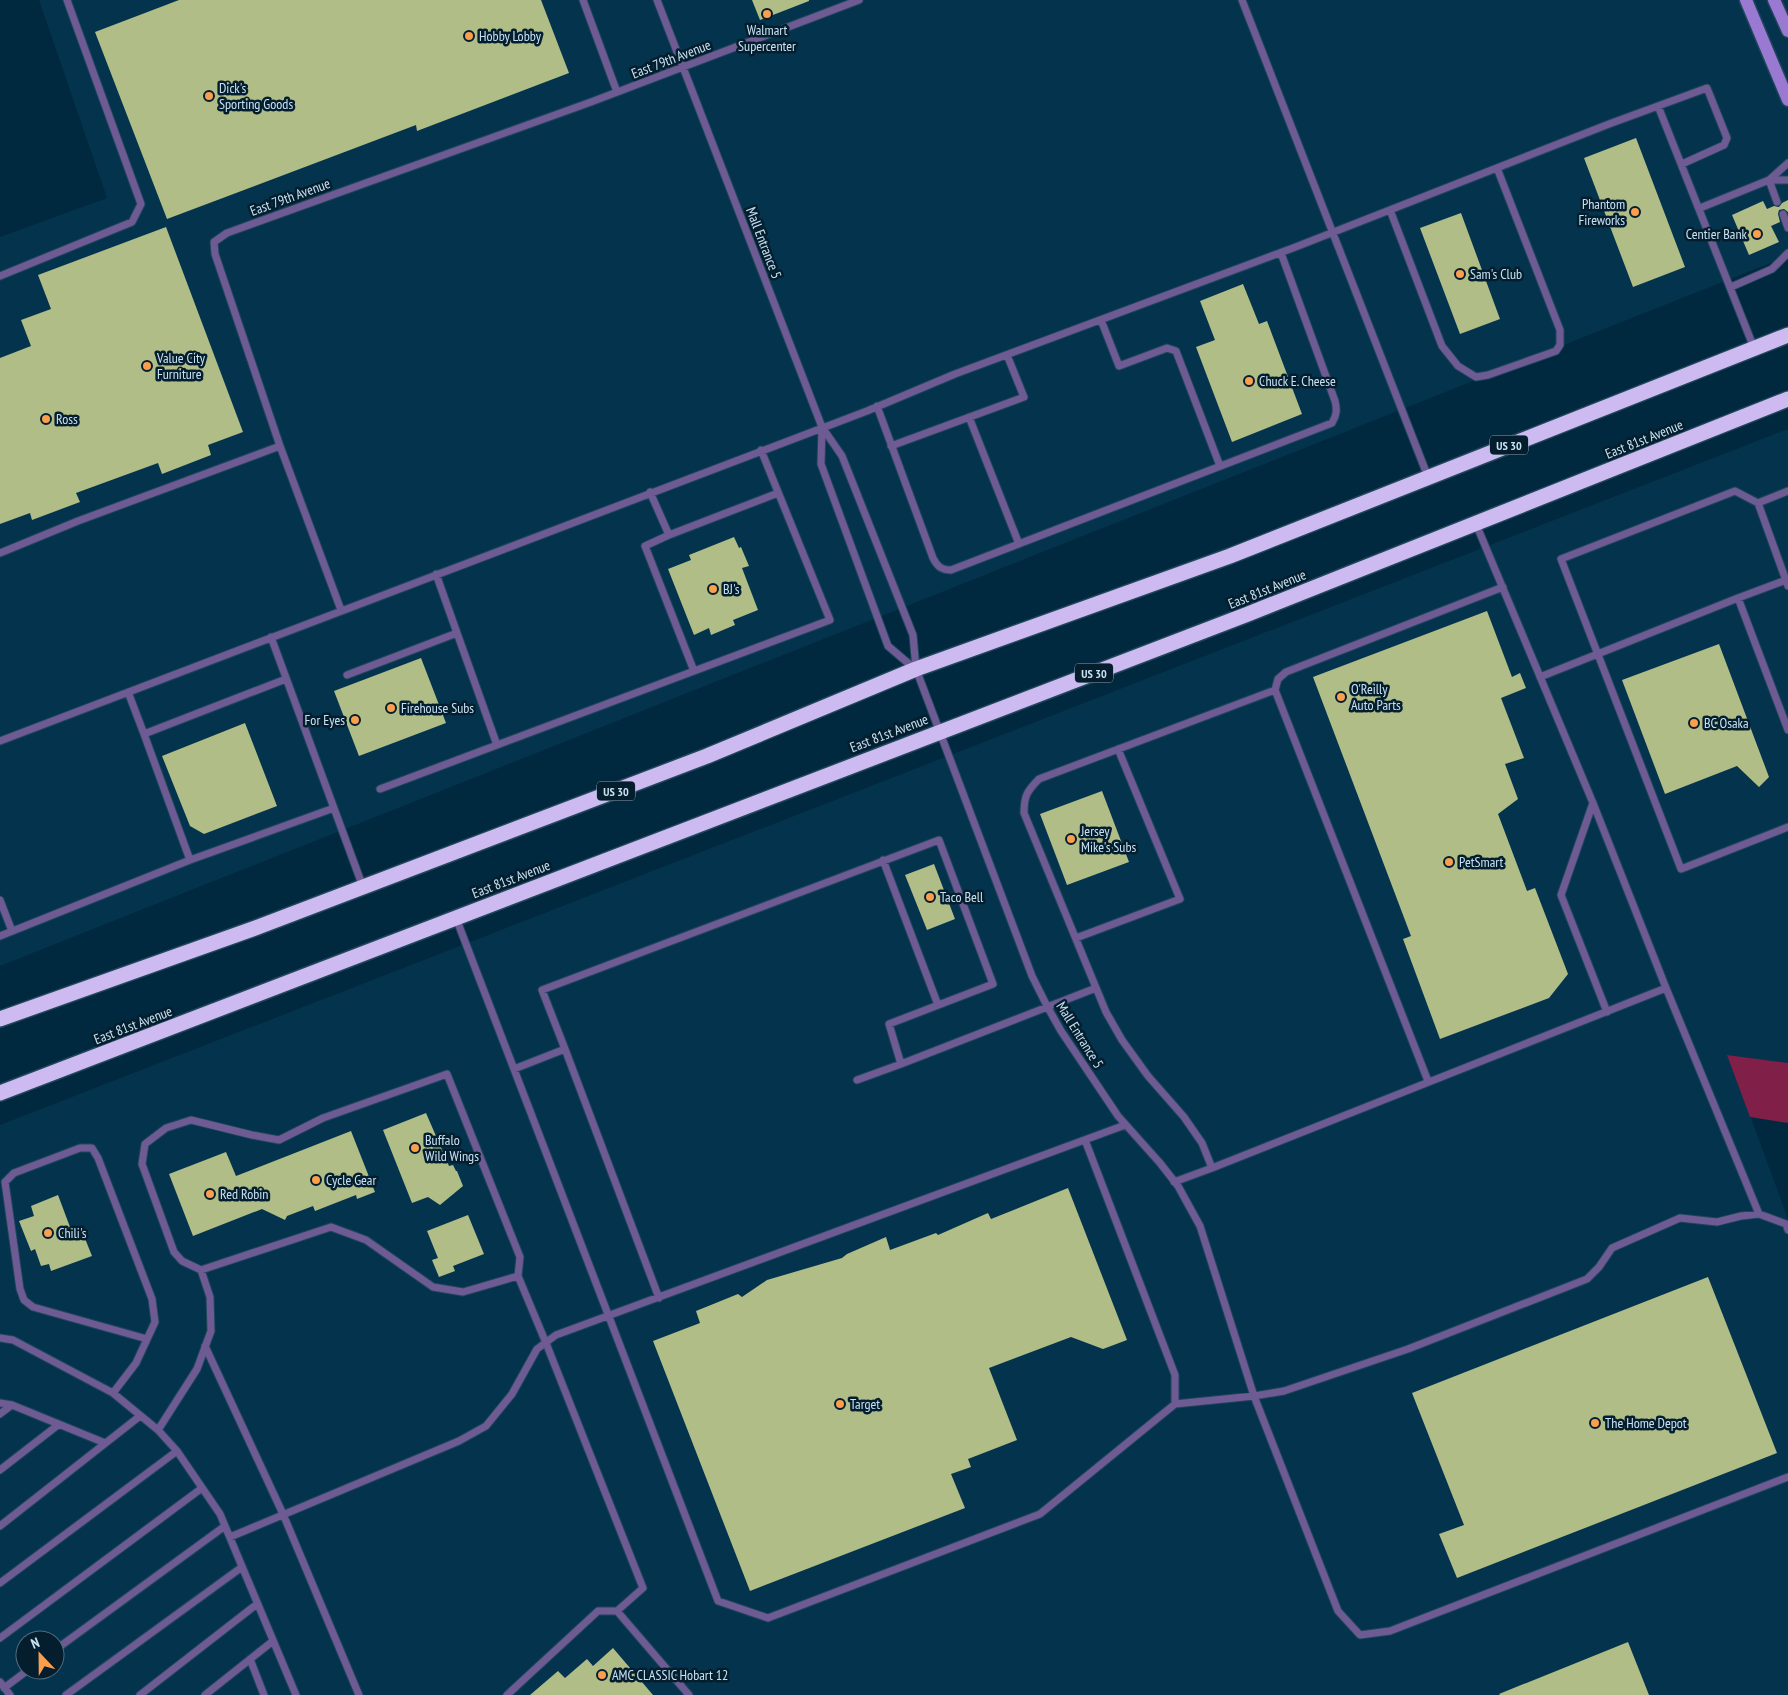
<svg xmlns="http://www.w3.org/2000/svg" width="1788" height="1695" font-family="'PT Sans Narrow',sans-serif">
<rect width="100%" height="100%" fill="#00283e"/>
<path fill="#04344d" fill-rule="evenodd" d="M39,0H1788V256L0,966V237L107,198Z
M1788,429V1064L1728,1055L1788,1219V1695H0V1125ZM25,1640H55V1670H25Z"/>
<path fill="#801f48" d="M1727,1055L1788,1063V1123L1750,1117Z"/>
<path fill="#b0bd87" d="M179,0H541L569,73L417,131L416,125L167,219L95,32Z
M752,0H809V1L760,20Z
M1636,138L1685,267L1633,287L1584,158Z
M1788,200V212L1784,209L1779,210L1778,214L1780,222L1771,226L1779,242L1749,255L1732,215L1763,201L1767,209L1774,206L1779,207L1782,203Z
M1461,213L1500,319L1460,334L1420,228Z
M166,227L243,432L208,445L211,455L162,474L158,463L76,493L80,502L32,520L30,513L0,524V358L31,346L21,320L51,309L38,275Z
M1243,284L1259,324L1267,321L1302,414L1232,442L1196,347L1215,340L1200,301Z
M734,537L739,548L741,547L749,566L742,568L758,610L733,620L735,625L711,635L709,628L694,635L668,569L691,560L689,555Z
M1487,611L1512,677L1520,673L1526,688L1501,698L1524,758L1505,764L1518,799L1498,814L1527,891L1535,888L1568,974L1549,998L1440,1039L1403,939L1411,936L1313,677Z
M1719,644L1769,777L1759,787L1737,766L1665,794L1622,680Z
M421,658L446,723L359,756L334,691Z
M245,723L277,806L204,834L190,826L162,756Z
M1102,791L1129,862L1067,885L1040,814Z
M934,864L955,919L927,930L905,875Z
M426,1113L449,1166L453,1165L456,1171H457L463,1186L440,1205L428,1197L412,1203L383,1130Z
M351,1131L375,1192L357,1199L356,1195L315,1211L313,1206L287,1216L285,1220L262,1209L193,1236L169,1174L226,1152L236,1176Z
M1068,1188L1127,1340L1103,1349L1071,1337L989,1368L1017,1440L968,1459L971,1467L951,1474L965,1508L750,1591L653,1341L700,1323L696,1311L738,1294L742,1297L767,1280L842,1258L847,1254L886,1237L890,1250L936,1233L938,1235L988,1213L991,1219Z
M58,1195L73,1235L82,1231L92,1256L51,1271L49,1264L41,1266L35,1249L31,1251L19,1221L34,1216L31,1206Z
M468,1215L484,1254L453,1266L455,1271L439,1277L432,1260L438,1258L427,1231Z
M1708,1277L1777,1453L1457,1578L1439,1534L1464,1525L1412,1393Z
M1628,1642L1649,1695H1500L1499,1694Z
M613,1648L653,1695H530L558,1671L565,1678L587,1659L593,1666Z"/>
<g fill="none" stroke-linecap="round" stroke-linejoin="round">
<defs>
<path id="lane" d="M583,0L617,92
M657,0L822,427L842,456L913,635L916,669L1032,976L1047,1006L1061,1031L1118,1116L1160,1163L1178,1186L1200,1226L1254,1396L1338,1611L1360,1635L1390,1631L1788,1477
M1242,0L1428,477
M1658,106L1754,348
M1788,163L1769,180H1788
M1700,208L1769,180L1777,202
M1390,210L1442,346L1458,366L1476,377L1488,375L1556,351L1560,345V330L1497,168
M1783,214L1788,228
M0,276L132,222L141,204L67,0
M1731,287L1772,269L1788,253
M1101,320L1119,366L1167,348L1176,351L1220,466
M877,406L933,558C937,566 941,570 951,570L1332,423C1337,415 1337,409 1335,401L1281,253
M969,417L1019,544
M822,427L821,464L888,646L915,669
M280,446L341,610
M891,446L1024,397L1007,355
M1788,491L1758,503L1788,586
M650,492L669,535L778,493
M1758,503L1735,491L1561,559L1681,869L1788,827
M1476,524L1593,803L1666,988
M669,535L645,546L694,671
M0,553L78,521L280,446L215,254L214,242L227,233L591,102L859,0
M1738,598L1786,580
M271,637L363,887
M347,675L457,633
M1540,677L1738,598L1788,730
M128,692L144,734L286,679
M144,734L190,860L334,808
M0,741L867,411L955,374L1293,248L1609,124L1707,88L1727,138L1724,145L1682,164
M497,745L830,620L761,450
M380,789L497,745L436,574
M1593,803L1561,895L1607,1012
M883,860L938,1005
M0,900L12,931
M456,918L718,1601L768,1618L1040,1514L1175,1404L1254,1396L1284,1391L1408,1349L1587,1279L1599,1267L1612,1248L1680,1218L1717,1222L1741,1216L1759,1214L1786,1224L1788,1230
M0,936L190,860
M1076,938L1180,899L1118,749
M565,1049L659,1298
M901,1064L1096,988
M514,1069L565,1049L542,990L939,840L993,984L889,1024L901,1064L857,1080
M1428,1081L1275,690L1278,679L1286,672L1503,587
M1085,1140L1175,1375V1404
M1212,1168L1202,1143L1184,1117L1148,1076L1122,1040L1106,1012L1024,813C1024,796 1027,791 1039,779L1275,690
M1174,1182L1212,1168L1666,988L1759,1214
M201,1270L182,1261L174,1252L142,1164L145,1144L166,1128L191,1120L252,1135L279,1140L323,1118L447,1074L520,1257L518,1276
M0,1338L13,1340L113,1393L158,1430L177,1451L220,1514L296,1695
M205,1346L283,1514L359,1695
M113,1393L136,1363L155,1322L152,1299L98,1158L92,1148H80L14,1173L5,1182L20,1289L24,1300L33,1307L147,1339
M0,1403L12,1405L105,1443
M0,1414L12,1405
M158,1430L197,1369L211,1331L210,1297L201,1270L331,1227L366,1240L433,1287L463,1292L518,1276L546,1343L643,1588L617,1611
M0,1470L58,1425
M0,1526L140,1416
M230,1537L459,1441L486,1426L512,1394L537,1349L556,1335L1125,1125
M0,1583L177,1451
M0,1638L202,1488
M55,1650L225,1526
M250,1659L264,1695
M0,1682L10,1695
M4,1688L28,1670
M66,1695L242,1567
M140,1695L257,1604
M205,1695L273,1641
M507,1695L598,1611H617L689,1695"/>
<path id="secondary" d="M1746,0L1788,100
M1774,0L1788,31"/>
<path id="highway" d="M0,1019L258,927L707,756L916,669L1230,556L1788,335
M0,1093L1248,614L1788,399"/>
</defs>
<use href="#lane" stroke="#20465b" stroke-width="9"/>
<use href="#secondary" stroke="#20465b" stroke-width="15"/>
<use href="#highway" stroke="#20465b" stroke-width="18"/>
<use href="#lane" stroke="#6f5b93" stroke-width="7"/>
<use href="#secondary" stroke="#9979d2" stroke-width="12"/>
<use href="#highway" stroke="#ccbaf1" stroke-width="15"/>
</g>
<g fill="#fa9f4e" stroke="#041e2e" stroke-width="2">
<circle cx="767" cy="14" r="5"/>
<circle cx="469" cy="36" r="5"/>
<circle cx="209" cy="96" r="5"/>
<circle cx="1635" cy="212" r="5"/>
<circle cx="1757" cy="234" r="5"/>
<circle cx="1460" cy="274" r="5"/>
<circle cx="147" cy="366" r="5"/>
<circle cx="1249" cy="381" r="5"/>
<circle cx="46" cy="419" r="5"/>
<circle cx="713" cy="589" r="5"/>
<circle cx="1341" cy="697" r="5"/>
<circle cx="391" cy="708" r="5"/>
<circle cx="355" cy="720" r="5"/>
<circle cx="1694" cy="723" r="5"/>
<circle cx="1071" cy="839" r="5"/>
<circle cx="1449" cy="862" r="5"/>
<circle cx="930" cy="897" r="5"/>
<circle cx="415" cy="1148" r="5"/>
<circle cx="316" cy="1180" r="5"/>
<circle cx="210" cy="1194" r="5"/>
<circle cx="48" cy="1233" r="5"/>
<circle cx="840" cy="1404" r="5"/>
<circle cx="1595" cy="1423" r="5"/>
<circle cx="602" cy="1675" r="5"/>
</g>
<g text-anchor="middle" dominant-baseline="central" stroke-width="5" stroke-linejoin="round" paint-order="stroke">
<g fill="#041e2e" stroke="#8da7b9" stroke-width="1">
<rect x="1490" y="435.5" width="38" height="19" rx="4"/>
<rect x="1075" y="663.5" width="38" height="19" rx="4"/>
<rect x="597" y="781.5" width="38" height="19" rx="4"/>
</g>
<g font-size="12" font-weight="bold" fill="#c8e2f4">
<text x="1509" y="445">US 30</text>
<text x="1094" y="673">US 30</text>
<text x="616" y="791">US 30</text>
</g>
<g font-size="14" fill="#c8e2f4" stroke="#041e2e" text-anchor="start">
<text x="767" y="30" text-anchor="middle">Walmart<tspan x="767" dy="16">Supercenter</tspan></text>
<text x="479" y="36">Hobby Lobby</text>
<text x="219" y="88">Dick's<tspan x="219" dy="16">Sporting Goods</tspan></text>
<text x="1625" y="204" text-anchor="end">Phantom<tspan x="1625" dy="16">Fireworks</tspan></text>
<text x="1747" y="234" text-anchor="end">Centier Bank</text>
<text x="1470" y="274">Sam's Club</text>
<text x="157" y="358">Value City<tspan x="157" dy="16">Furniture</tspan></text>
<text x="1259" y="381">Chuck E. Cheese</text>
<text x="56" y="419">Ross</text>
<text x="723" y="589">BJ's</text>
<text x="1351" y="689">O'Reilly<tspan x="1351" dy="16">Auto Parts</tspan></text>
<text x="401" y="708">Firehouse Subs</text>
<text x="345" y="720" text-anchor="end">For Eyes</text>
<text x="1704" y="723">BC Osaka</text>
<text x="1081" y="831">Jersey<tspan x="1081" dy="16">Mike's Subs</tspan></text>
<text x="1459" y="862">PetSmart</text>
<text x="940" y="897">Taco Bell</text>
<text x="425" y="1140">Buffalo<tspan x="425" dy="16">Wild Wings</tspan></text>
<text x="326" y="1180">Cycle Gear</text>
<text x="220" y="1194">Red Robin</text>
<text x="58" y="1233">Chili's</text>
<text x="850" y="1404">Target</text>
<text x="1605" y="1423">The Home Depot</text>
<text x="612" y="1675">AMC CLASSIC Hobart 12</text>
</g>
<g font-size="14" fill="#c8e2f4" stroke="#041e2e">
<text transform="translate(671 59) rotate(-21)">East 79th Avenue</text>
<text transform="translate(290 197) rotate(-20)">East 79th Avenue</text>
<text transform="translate(764 243) rotate(69)">Mall Entrance 5</text>
<text transform="translate(1644 439) rotate(-22)">East 81st Avenue</text>
<text transform="translate(1267 589) rotate(-22)">East 81st Avenue</text>
<text transform="translate(889 733) rotate(-21)">East 81st Avenue</text>
<text transform="translate(511 879) rotate(-21)">East 81st Avenue</text>
<text transform="translate(133 1025) rotate(-21)">East 81st Avenue</text>
<text transform="translate(1080 1035) rotate(58)">Mall Entrance 5</text>
</g>
</g>
<g transform="translate(40 1655) rotate(338)"><circle r="24" fill="#041e2e" stroke="#526c7d"/>
<path d="M0-4L9 19L0 12L-9 19Z" fill="#fa9f4e"/>
<text y="-8" font-size="14" font-weight="bold" text-anchor="middle" fill="#c8e2f4">N</text>
</g>
</svg>
